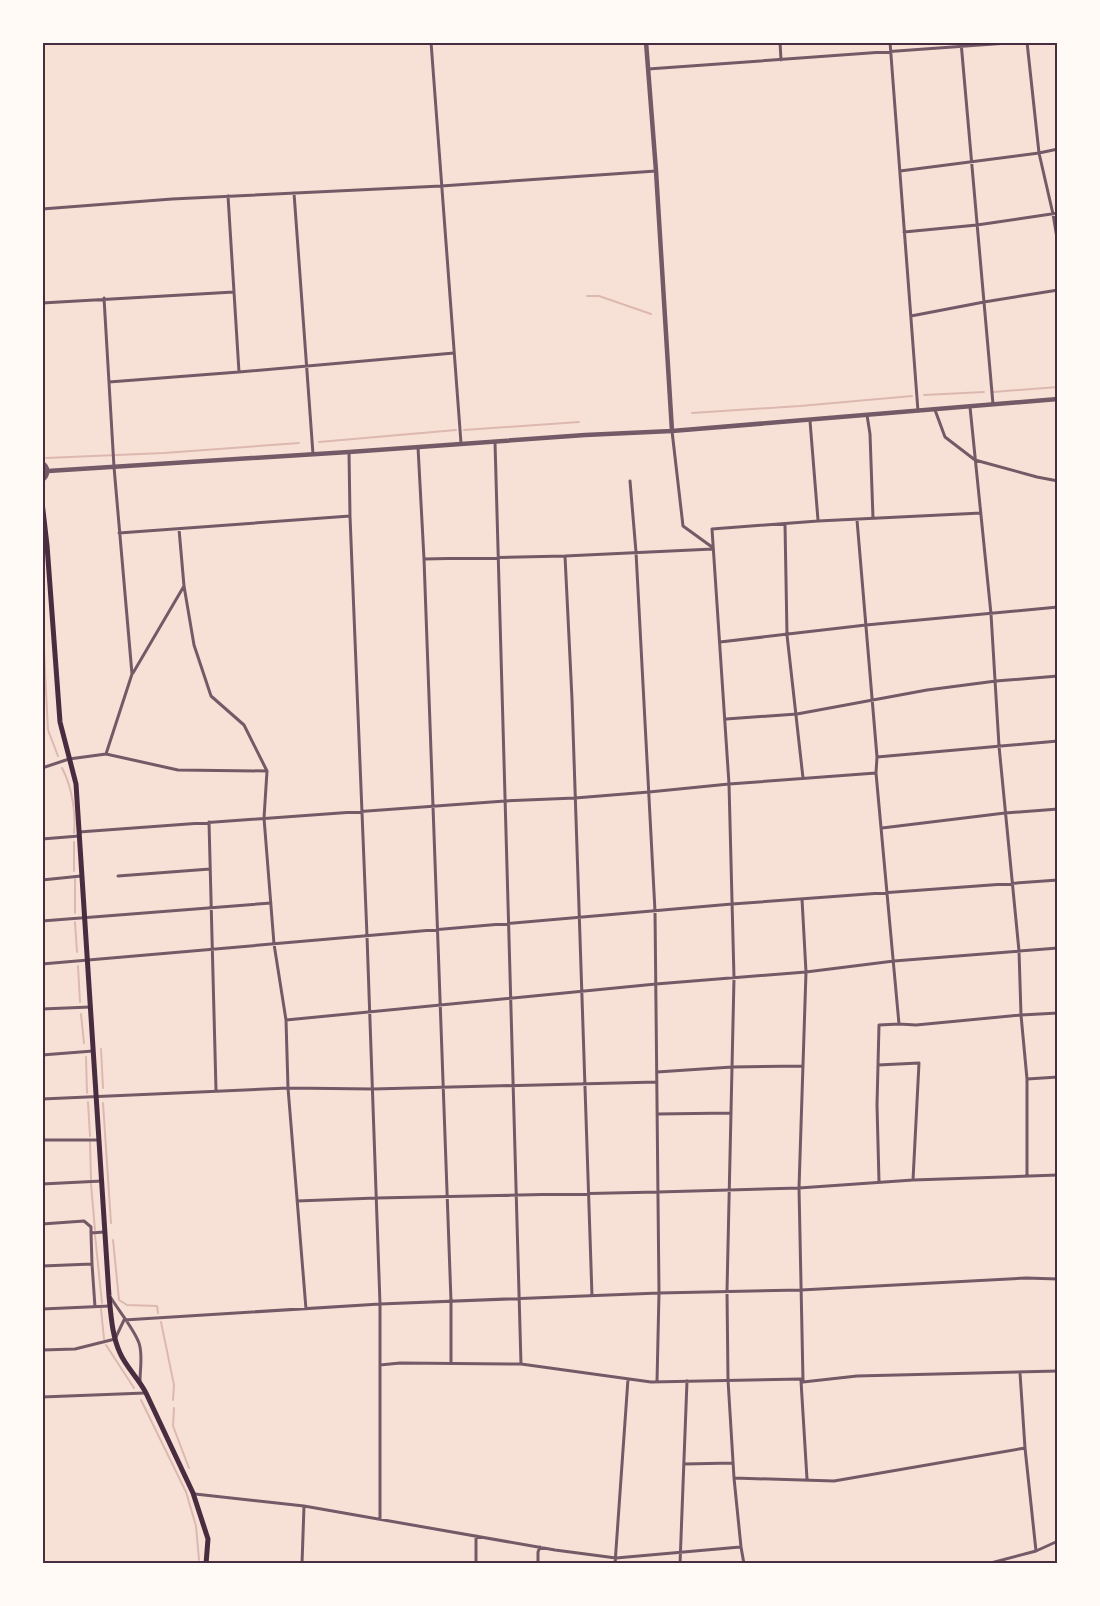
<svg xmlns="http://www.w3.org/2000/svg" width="1100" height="1606" font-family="Signika,sans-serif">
<rect width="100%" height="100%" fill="#f7e1d7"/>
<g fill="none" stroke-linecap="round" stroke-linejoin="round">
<path stroke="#dcb8b0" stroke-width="2" d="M587,296H599L651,314
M993,392L1058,387
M924,395L984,392
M692,413L800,406L912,396
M464,430L579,422
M319,442L456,430
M46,458L164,453L299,443
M42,612L48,730L58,756
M62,768C72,787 76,812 74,833
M74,842V871
M75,879V913
M75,922L77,952
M78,966L80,1002
M81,1014L84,1043
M101,1049L103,1088
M86,1057L87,1093
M88,1102L90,1136
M103,1103L111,1223
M90,1142L91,1180
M91,1184L95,1230
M95,1235L102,1303
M113,1240L119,1300L127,1305L157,1306L158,1313
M101,1309L104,1339
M161,1322L174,1385L173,1400
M106,1345L134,1388
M141,1400L186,1492L196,1526L199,1560
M174,1408L173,1426L189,1468"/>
<path stroke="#755966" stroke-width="3" d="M431,42L461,443
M780,42L781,60
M890,42L918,411
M961,42L993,404
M1027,42L1039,153L1053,214L1058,244
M648,69L1023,42
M900,171L1039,153L1058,149
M294,193L313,454
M228,196L239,372
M42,209L172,199L441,186L656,171
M904,232L977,225L1058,213
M104,298L114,467L132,674L106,754
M42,303L234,292
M911,316L984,302L1058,290
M109,382L239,372L454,353
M970,407L991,614L999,746L1019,951L1021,1015L1027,1079V1176
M935,410L945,437L975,460L1037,477L1058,481
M867,415L870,434L873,518
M810,421L818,520
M672,431L683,526L712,547
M495,442L521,1364
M418,447L424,559L451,1301V1362
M349,452L350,516L367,936L380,1304V1519
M630,481L636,552L655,911L659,1293L657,1382
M857,520L877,757L876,773L899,1024L879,1025L877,1105L879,1182
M785,524L787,635L803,778
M179,529L184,586L194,645L211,696L244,725L267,771
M119,533L350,516
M565,556L572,699L592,1296
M424,559L565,556L713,549
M720,642L866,625L1058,607
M133,673L184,586
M726,719L797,714L927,690L996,681L1058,676
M877,757L1058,741
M42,768L69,759L106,754L178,770L267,771L264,818L274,944L286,1020L288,1088L306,1309
M209,822L216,1090
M882,828L1005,813L1058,809
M79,832L505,801L575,798L649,792L729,784L876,773
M42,839L79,836
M118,876L210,869
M42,880L81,876
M802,899L806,972L799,1188L803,1380
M42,921L271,903
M42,964L732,904L1058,880
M42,1009L90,1007
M286,1020L656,984L806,972L894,961L1058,948
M899,1024L916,1025L1021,1015L1058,1013
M42,1055L93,1051
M878,1065L919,1063L913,1180
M657,1072L732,1067L803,1066
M1027,1079L1058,1077
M42,1099L288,1088L373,1089L657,1082
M657,1114L731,1113
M42,1140H99
M42,1184L102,1181
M297,1201L376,1198L658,1192L799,1188L913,1180L1058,1175
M42,1224L84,1221L91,1227V1233L104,1232
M91,1233L92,1264
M42,1266L92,1264L95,1307
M111,1298C119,1311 134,1329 139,1343C143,1355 140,1369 140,1381
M42,1309L110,1306
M42,1350L75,1349L115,1339L124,1320L380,1304L659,1293L801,1290L1026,1278L1058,1279
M380,1365L400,1363L521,1364L651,1382L801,1379L803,1382L857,1376L1058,1371
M1020,1373L1025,1448L1036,1551
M801,1381L807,1479
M42,1397L145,1393
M684,1464L733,1463
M734,1478L834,1481L1025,1448
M195,1494L304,1506L555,1550L616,1558L740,1547
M476,1536V1564
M302,1564L304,1506
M538,1564V1552L540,1547
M615,1564L628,1379
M680,1564L687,1381
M744,1564L741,1547L734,1478L728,1380L727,1291L734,978L729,784L712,529L818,521L981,513
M987,1564L1036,1551L1058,1541
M1055,1564L1058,1563"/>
<path stroke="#755966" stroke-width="4.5" d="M646,42L656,171L672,431
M42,463C49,467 49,475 42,480
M48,471L349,452L585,435L672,431L1058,399"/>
<path stroke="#4a2c40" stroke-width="5" d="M42,502L47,545L60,722L76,784L109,1296C111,1315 112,1336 120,1353C126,1367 139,1379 146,1393L193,1493L208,1539L206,1564"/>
</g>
<rect width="1100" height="1606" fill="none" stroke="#fffaf5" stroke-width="87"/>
<rect x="44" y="44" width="1012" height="1518" fill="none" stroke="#4a2c40" stroke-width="2"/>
</svg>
